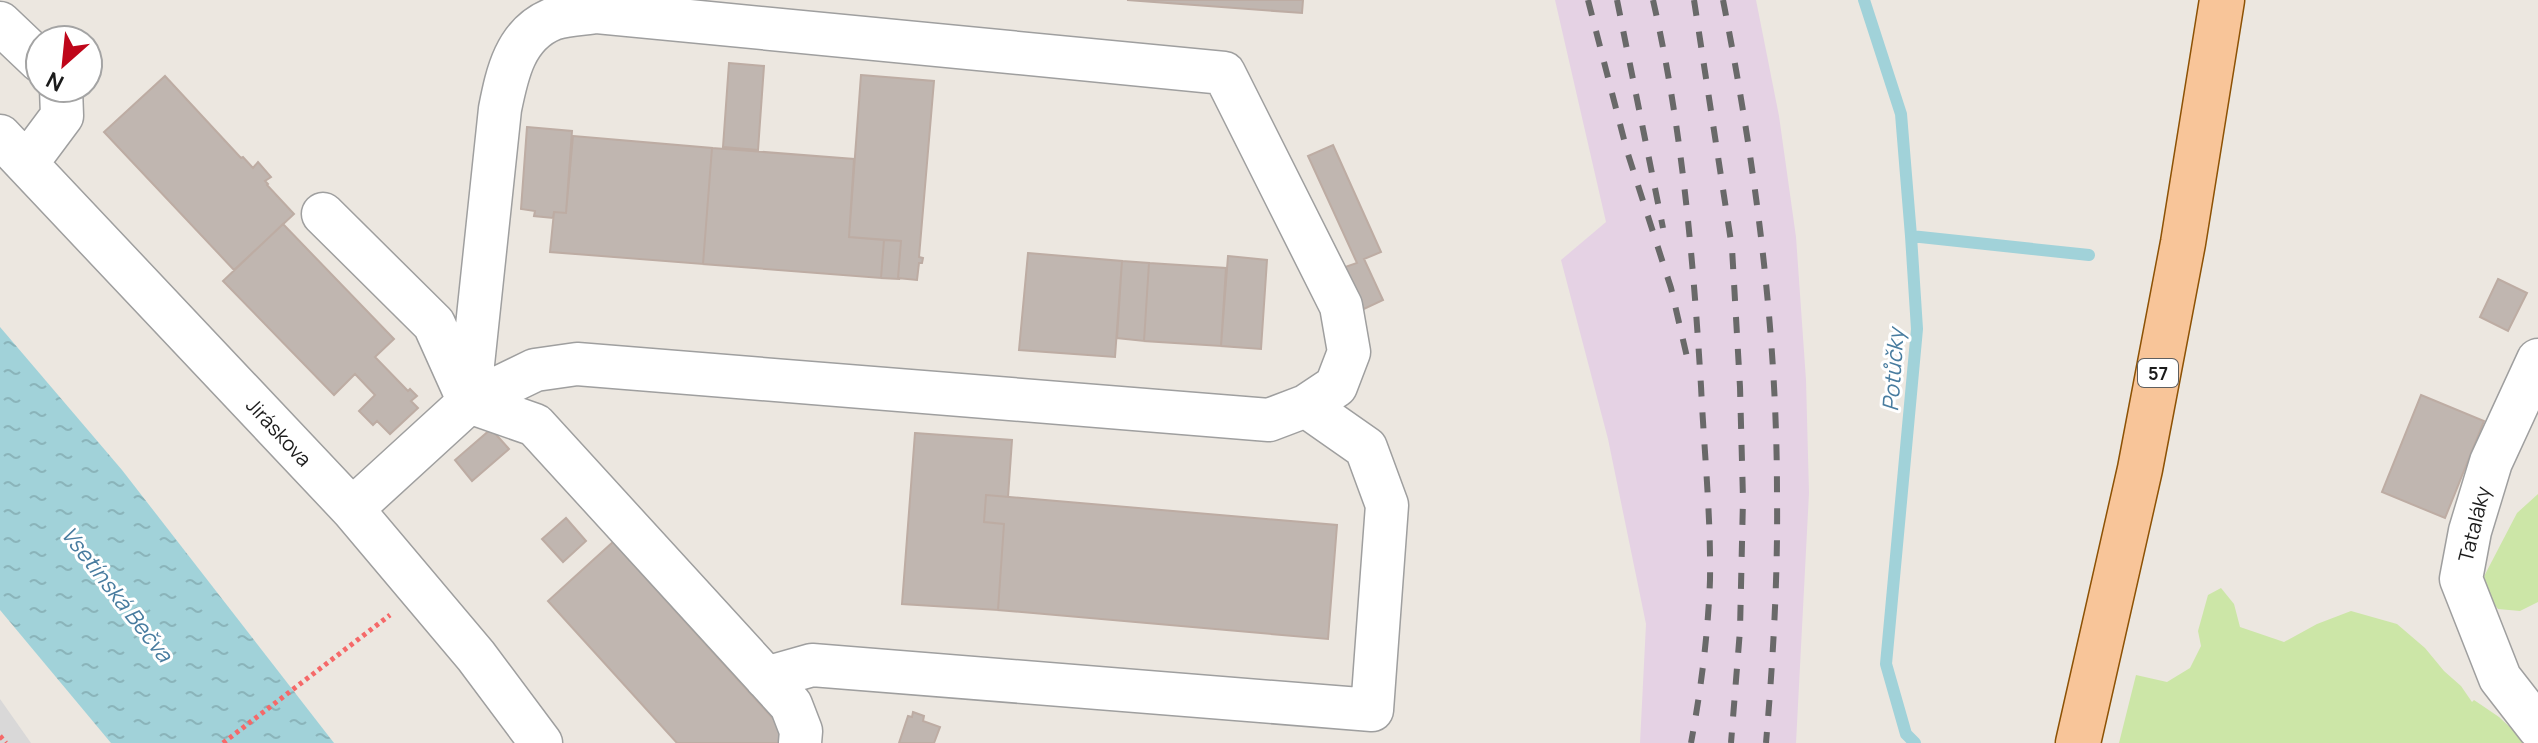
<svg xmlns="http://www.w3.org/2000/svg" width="2538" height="743" font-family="Manrope,sans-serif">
<defs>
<pattern id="water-ripples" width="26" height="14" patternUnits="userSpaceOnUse" patternTransform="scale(2)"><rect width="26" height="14" fill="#a1d2d9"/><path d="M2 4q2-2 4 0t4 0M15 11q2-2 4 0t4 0" fill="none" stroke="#8ab4ba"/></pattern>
</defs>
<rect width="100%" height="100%" fill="#ece7e0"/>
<path fill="#d9d8d8" d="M0,699L31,743H0Z"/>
<path fill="#e5d2e4" d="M1555,0H1756L1779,116L1796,237L1806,380L1809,493L1796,743H1640L1646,624L1608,439L1561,260L1606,222Z"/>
<path fill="#cce6a7" d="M2538,494V602L2520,611L2498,609L2479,586L2517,513Z
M2221,588L2234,604L2240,627L2284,642L2317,624L2351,611L2397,624L2425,648L2444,671L2461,686L2472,702L2474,700L2499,717L2527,743H2119L2136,675L2167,682L2190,668L2201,646L2198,631L2208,595Z"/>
<path fill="url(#water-ripples)" d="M0,327L122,470L334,743H111L0,610Z"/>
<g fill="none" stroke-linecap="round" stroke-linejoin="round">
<path stroke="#a1d2d9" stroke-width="12" d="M1864,0L1901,114L1911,236L1917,329L1886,664L1906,734L1915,743
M1911,236L2089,255"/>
</g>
<path fill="#c0b6b0" stroke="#bdaca3" stroke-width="2" d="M1127,0H1303L1302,13Z
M729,63L764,66L758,150L723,147Z
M861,75L934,81L919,257L923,258L922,263H919L917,280L898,278L901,241L849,237Z
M165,76L241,158L243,157L253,168L258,162L271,177L265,181L268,184L267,185L294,214L234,270L104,132Z
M527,127L572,131L566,213L554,212L553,218L534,216L535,211L521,209Z
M573,136L712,148L703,264L550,252L554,212L566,213Z
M1333,145L1381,252L1364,259L1383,300L1364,309L1345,267L1357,263L1308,156Z
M712,148L854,159L849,237L884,240L881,278L703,264Z
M283,224L394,339L375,357L408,391L410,389L417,396L411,401L418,408L390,434L377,421L373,425L359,411L375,395L355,374L334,395L223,281Z
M884,240L901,241L898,278L900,279L881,278Z
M1028,253L1122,261L1115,357L1019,350Z
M1228,256L1267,260L1261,349L1221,346Z
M1122,261L1149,263L1144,341L1117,338Z
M1149,263L1226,268L1221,346L1144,341Z
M2498,279L2527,293L2508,331L2480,317Z
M2421,395L2484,421L2445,518L2382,492Z
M491,429L509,449L472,481L455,460Z
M915,433L1012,440L1008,497L986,495L984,522L1004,524L998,610L902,604Z
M986,495L1337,525L1328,639L998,610L1004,524L984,522Z
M566,518L586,541L563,562L542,539Z
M613,542L788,735L779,743H677L548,601Z
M913,712L924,716L923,721L940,727L934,743H899L908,716L912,717Z"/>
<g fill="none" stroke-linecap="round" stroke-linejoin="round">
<defs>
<path id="minor" d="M0,23L40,61
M0,136L352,509L476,656L541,743
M27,163L62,116L61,88
M323,214L434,324L469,402L535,425L791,705L801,731L800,743
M2538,360L2491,462L2470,531L2461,579L2500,678L2538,727
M352,509L469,402L535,370L577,364L1269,420L1306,406L1336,386L1349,352L1341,306L1224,73L597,12C584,14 566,14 553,19C515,34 507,74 500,109L469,402
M766,678L812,665L1372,710L1387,505L1366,448L1306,406"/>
<path id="major" d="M2078,743L2140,469L2183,243L2222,0"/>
</defs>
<use href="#minor" stroke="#9f9f9f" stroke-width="45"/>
<use href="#major" stroke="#8d5205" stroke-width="47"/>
<path stroke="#f56969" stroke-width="5" stroke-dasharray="4 4" stroke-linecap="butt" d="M0,736L6,743
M223,743L390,615"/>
<use href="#minor" stroke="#fff" stroke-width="42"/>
<use href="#major" stroke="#f8c599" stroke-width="44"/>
<path stroke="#696969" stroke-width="6" stroke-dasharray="16 16" stroke-linecap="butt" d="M1588,0L1627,151L1671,288L1690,370
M1617,0L1663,228
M1653,0C1682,127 1693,256 1701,386C1704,450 1711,515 1710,580C1708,635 1701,689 1691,743
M1694,0L1732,248L1740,387L1743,499L1740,630L1731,743
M1723,0C1755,163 1777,328 1777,494C1778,577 1773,660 1766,743"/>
</g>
<g text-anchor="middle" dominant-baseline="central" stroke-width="6" stroke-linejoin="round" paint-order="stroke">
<rect fill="#fff" stroke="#5f5f5f" stroke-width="2" x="2138" y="359" width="40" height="28" rx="6"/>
<g font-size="18" font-weight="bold" fill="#1b1b1b">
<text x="2158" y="373">57</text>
</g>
<g font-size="20" fill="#1b1b1b" stroke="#fff">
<text transform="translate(279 432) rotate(47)">Jiráskova</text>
<text transform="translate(2474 524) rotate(-76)">Tataláky</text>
</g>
<g font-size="22" font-style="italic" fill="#487c9f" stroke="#fff">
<text transform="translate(1893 370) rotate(-86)">Potůčky</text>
<text transform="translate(117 594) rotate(52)">Vsetínská Bečva</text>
</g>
</g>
<g transform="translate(64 64) rotate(207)"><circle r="38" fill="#ffffff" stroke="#a4a4a4" stroke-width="2"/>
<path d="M0-6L14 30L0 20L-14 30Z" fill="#bf061a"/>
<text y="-12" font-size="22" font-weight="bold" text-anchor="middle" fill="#1b1b1b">N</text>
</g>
</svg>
